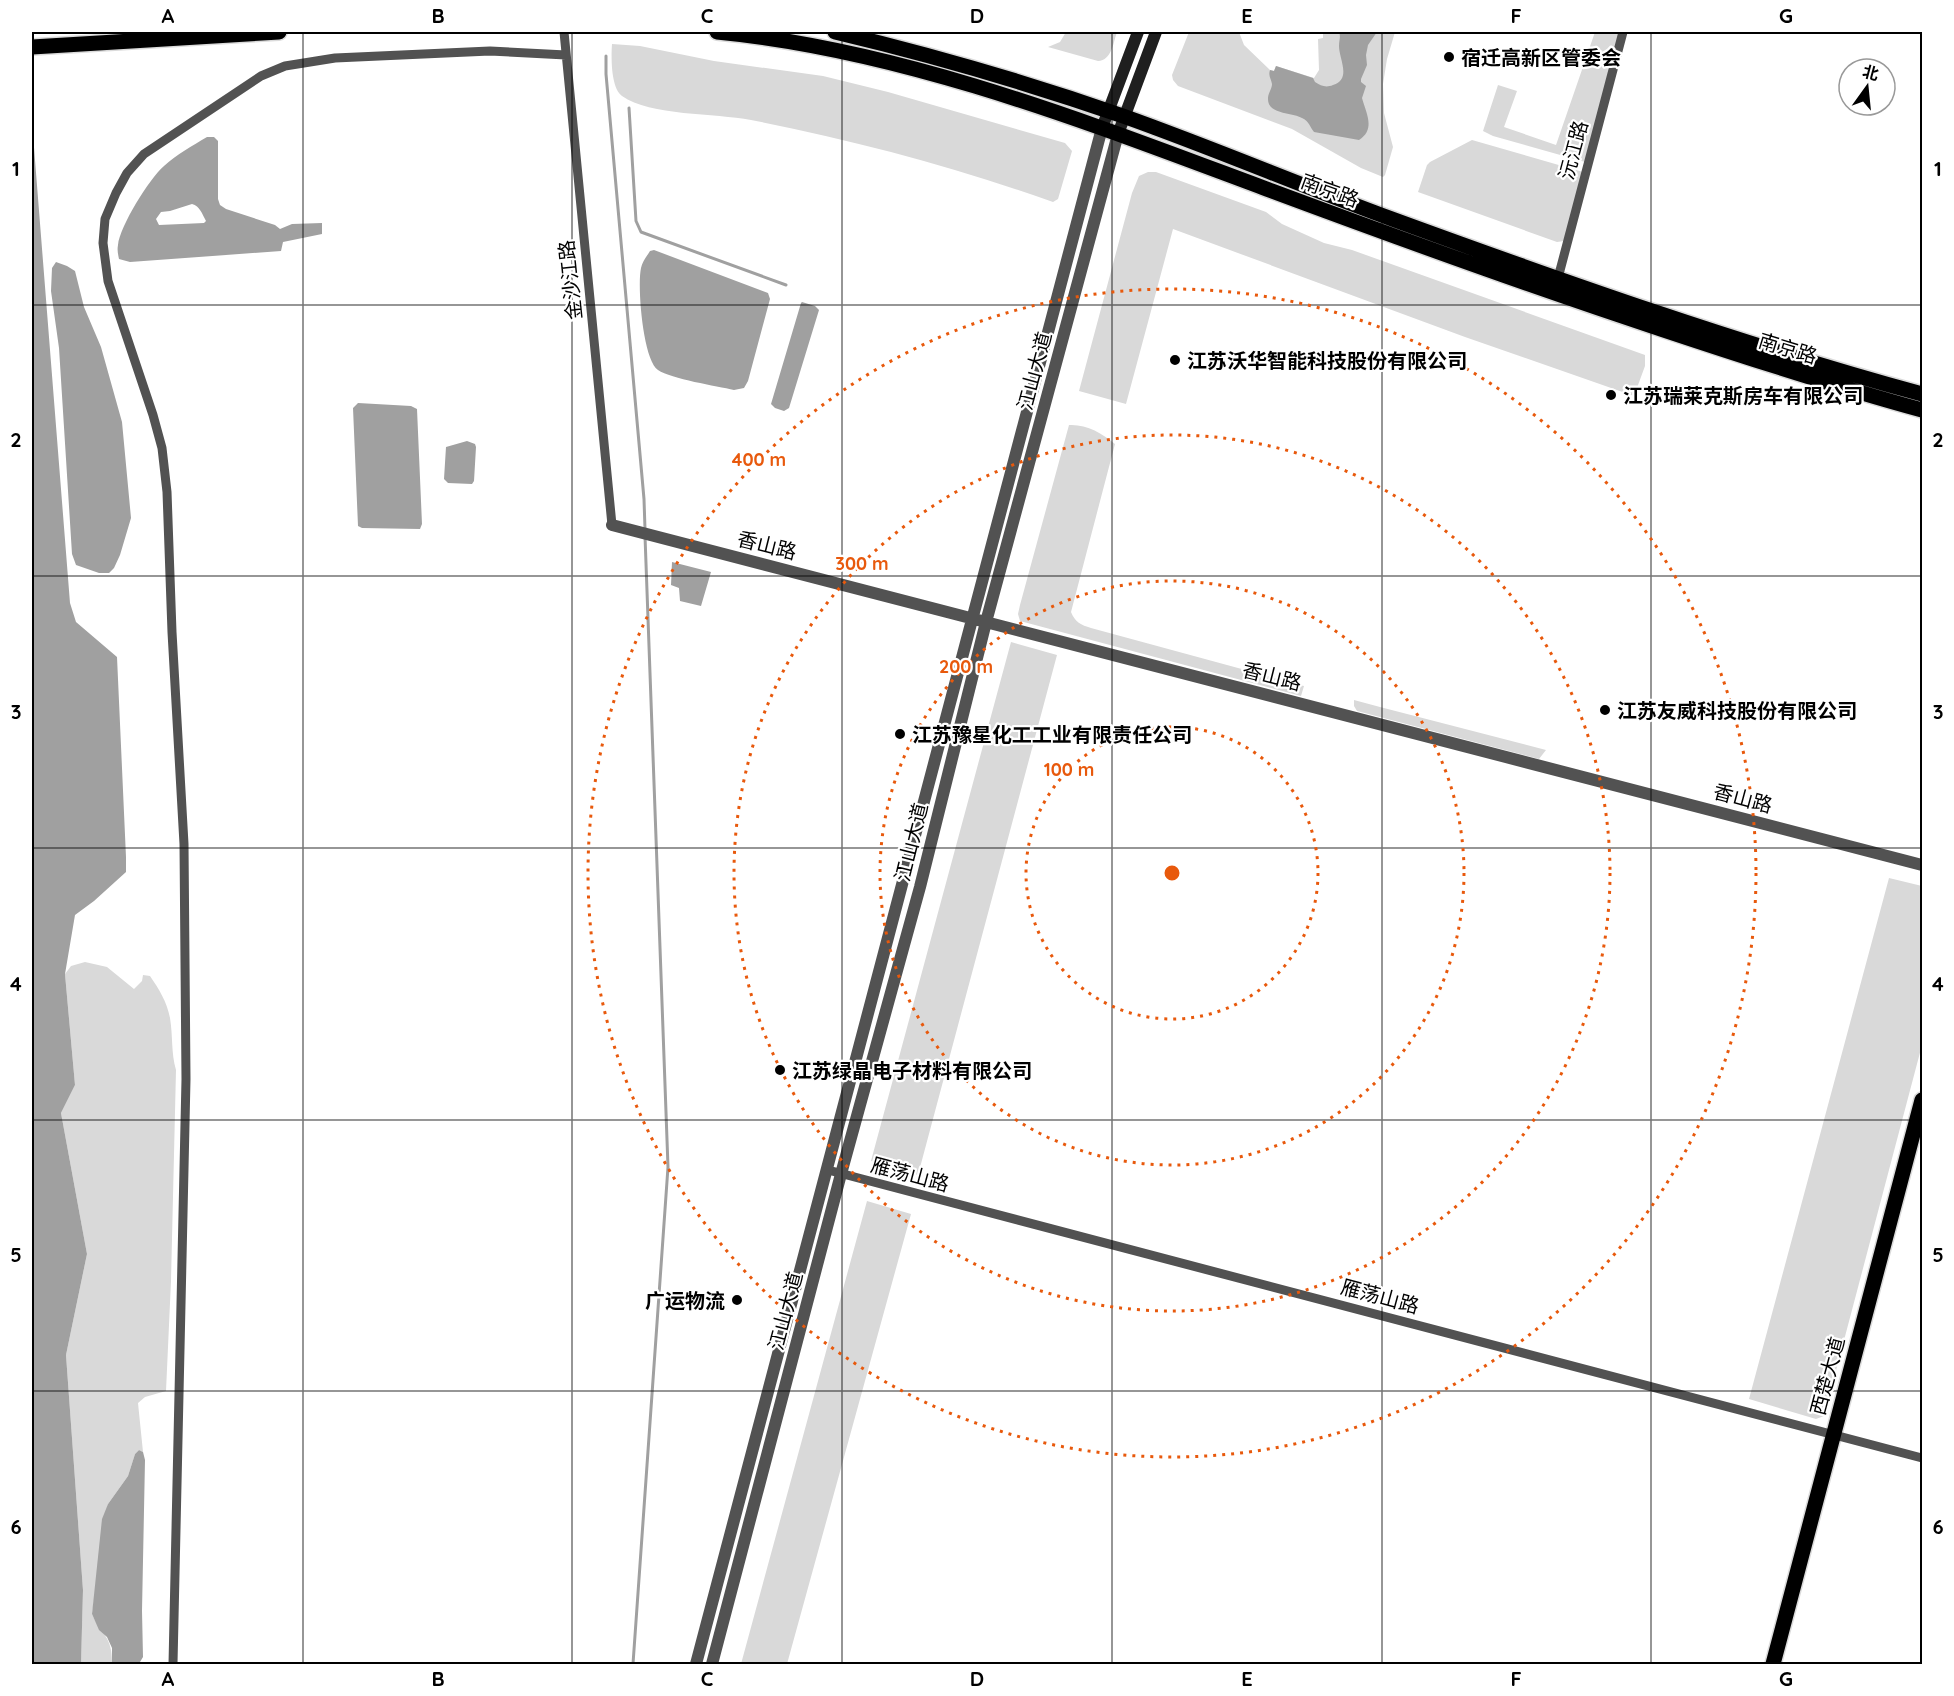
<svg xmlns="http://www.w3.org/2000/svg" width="1954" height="1696" font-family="Quicksand,'Noto Sans SC',sans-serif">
<rect width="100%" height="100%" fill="#fff"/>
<path fill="#d9d9d9" d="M1066,32H1117C1113,43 1112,60 1098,61L1048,47L1060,42Z
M1189,32H1239L1244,45L1270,70L1274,71L1276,66L1314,78L1319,70L1318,39L1323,38V32H1395L1387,59L1383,84L1384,113L1393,147L1385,175L1383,177L1361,168L1292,129L1178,86L1173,80L1172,75Z
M1595,32H1620L1585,162L1493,136L1483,131L1498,85L1517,91L1504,127L1556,145Z
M612,44L640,46L714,61L823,76L888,92L1065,143L1072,151L1058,199L1053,202C955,167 853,140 751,120C715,113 650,116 622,96C611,88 611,58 612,44Z
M1472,140L1583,172L1564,241L1557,242L1418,192L1427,165L1430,162Z
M1148,172H1156L1266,212L1282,224L1324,243L1352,250L1645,355V366L1634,396L1465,337L1173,229L1126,404L1079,391L1132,193L1139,176Z
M1069,425C1086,424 1102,433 1115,444L1071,612C1075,622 1081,625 1091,628L1304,686L1301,696L1020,621L1018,614L1020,605Z
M1011,642L1057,655L918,1175L871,1161Z
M1354,700L1380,707L1546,750L1539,759L1357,711L1354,706Z
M1889,878L1922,886V1045L1824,1416L1816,1419L1749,1399Z
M85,962L107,967L134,989L142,981L143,975L150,976C159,989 167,1002 170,1018C173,1036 171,1053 176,1070L171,1281L166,1391L145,1397L138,1403L143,1452L139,1450L135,1454L128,1476L108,1504L92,1614C102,1636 112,1636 112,1662H81L83,1590L66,1355L87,1254L61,1113L75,1085L65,974L71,966Z
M867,1201L911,1214L787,1664H741Z"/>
<path fill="#a0a0a0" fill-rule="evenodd" d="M1339,32H1377L1368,45L1366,55L1367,65L1361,79V82L1366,86L1362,98C1366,113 1376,129 1359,140L1314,132C1310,127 1309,121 1302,118C1292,112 1267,115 1268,98C1268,93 1272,89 1272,84C1271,78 1268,76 1270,70L1274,71L1276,66L1313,78L1315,82C1321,86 1326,88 1333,85C1352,79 1339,59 1339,46C1339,40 1341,37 1339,32Z
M32,122L70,603L76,622L117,657L126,857V872L94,901L75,915L65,974L75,1085L61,1113L87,1254L66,1355L83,1590L81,1664H32Z
M207,137H214L218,141V199L220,205L226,209L275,225L280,229L292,224L322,223V234L283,242L281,251L130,262L119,259C118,254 117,250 118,245C120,226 149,179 164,166C177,154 192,146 207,137ZM192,204C200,206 202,214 206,221L204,223L159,225L156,219L161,212L170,211Z
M654,250L768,293L770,299L748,381L744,388L734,390C717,386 671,379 658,370C643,360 637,286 641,268C642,262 647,256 650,251Z
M56,262L67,266L75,271L84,307L101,347L122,422L131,518L120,555L114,568L109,573H99L76,565L72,554L59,348L51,291L52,268Z
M802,302L815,306L819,310L789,408L784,411L775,408L771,404L801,303Z
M358,403L411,406L417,409L422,524L420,529L362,528L358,526L353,408Z
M467,441L475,444L476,447L474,481L472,484L448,483L444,479L446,447Z
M672,562L711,572L701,606L680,601L679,588L671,585Z
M139,1450L143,1452L145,1460L142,1611L143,1657L140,1662H112V1648L107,1637L99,1630L92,1614L102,1519L108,1504L128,1476L135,1454Z"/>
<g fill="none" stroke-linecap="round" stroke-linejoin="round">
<path stroke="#a0a0a0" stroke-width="3" d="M606,56V74L644,499L645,529
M629,108L636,221L641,232L786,285
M633,1664L668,1167L645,536"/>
<defs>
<path id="primary" d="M717,32C907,50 1094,125 1272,191C1401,239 1530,286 1661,329C1748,358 1834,386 1922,410
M835,32C932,55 1028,83 1123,116C1213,148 1302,186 1392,219C1567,283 1743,345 1922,394
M32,47L279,32
M1773,1664L1922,1100"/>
</defs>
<use href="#primary" stroke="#dbdbdb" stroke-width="18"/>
<path stroke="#525252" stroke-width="9" d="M564,32L612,525
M1558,278L1623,32
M828,1170L1922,1458
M173,1664L186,1079L184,844L172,632L167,492L162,448L153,415L108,281L103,243L105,219L116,193L127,173L144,154L261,76L285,66L335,58L490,51L566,55"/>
<path stroke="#525252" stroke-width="12" d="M612,525L1922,865
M696,1664C833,1153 965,640 1102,128
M712,1664L841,1174L920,887L986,622L1118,134"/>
<path stroke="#1f1f1f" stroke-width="12" d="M1102,128L1138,32
M1118,134L1156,32"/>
<use href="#primary" stroke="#000" stroke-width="15"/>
</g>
<path fill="none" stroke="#000" stroke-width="1.5" stroke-opacity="0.55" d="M303,32V1664M572,32V1664M842,32V1664M1112,32V1664M1382,32V1664M1651,32V1664M32,305H1922M32,576H1922M32,848H1922M32,1120H1922M32,1391H1922"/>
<g fill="none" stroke="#e8590c" stroke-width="3" stroke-dasharray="3 6">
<circle cx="1172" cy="873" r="146"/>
<circle cx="1172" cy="873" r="292"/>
<circle cx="1172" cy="873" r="438"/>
<circle cx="1172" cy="873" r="584"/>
</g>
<g fill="#000" stroke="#fff" stroke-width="2">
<circle cx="1449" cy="57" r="6"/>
<circle cx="1175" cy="360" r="6"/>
<circle cx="1611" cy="395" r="6"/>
<circle cx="1605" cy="710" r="6"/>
<circle cx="900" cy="734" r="6"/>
<circle cx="780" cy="1070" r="6"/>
<circle cx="737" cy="1300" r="6"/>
</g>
<g text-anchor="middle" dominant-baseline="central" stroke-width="4.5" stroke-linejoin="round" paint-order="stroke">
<g font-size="20" font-weight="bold" fill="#000" stroke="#fff" text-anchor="start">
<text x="1461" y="57">宿迁高新区管委会</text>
<text x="1187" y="360">江苏沃华智能科技股份有限公司</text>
<text x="1623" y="395">江苏瑞莱克斯房车有限公司</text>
<text x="1617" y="710">江苏友威科技股份有限公司</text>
<text x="912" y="734">江苏豫星化工工业有限责任公司</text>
<text x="792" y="1070">江苏绿晶电子材料有限公司</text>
<text x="725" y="1300" text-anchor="end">广运物流</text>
</g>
<g font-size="20" fill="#000" stroke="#fff">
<text transform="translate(1573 150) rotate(-75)">沅江路</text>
<text transform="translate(1330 190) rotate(20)">南京路</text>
<text transform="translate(570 280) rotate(-96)">金沙江路</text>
<text transform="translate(1788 348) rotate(17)">南京路</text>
<text transform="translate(1034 371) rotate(-75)">江山大道</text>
<text transform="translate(767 545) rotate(14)">香山路</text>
<text transform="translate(1272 676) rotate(14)">香山路</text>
<text transform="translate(1743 798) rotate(15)">香山路</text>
<text transform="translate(911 842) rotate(-76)">江山大道</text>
<text transform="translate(910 1174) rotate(15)">雁荡山路</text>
<text transform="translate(1380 1296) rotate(15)">雁荡山路</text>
<text transform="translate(785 1311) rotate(-75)">江山大道</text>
<text transform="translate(1827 1376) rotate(-75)">西楚大道</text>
</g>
</g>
<circle cx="1172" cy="873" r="9" fill="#e8590c" stroke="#fff" stroke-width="3"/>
<g font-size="18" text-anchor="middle" font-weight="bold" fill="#e8590c" stroke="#fff" stroke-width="4.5" stroke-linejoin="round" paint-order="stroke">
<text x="759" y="466">400 m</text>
<text x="862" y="570">300 m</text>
<text x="966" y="673">200 m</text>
<text x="1069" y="776">100 m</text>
</g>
<rect width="1954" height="1696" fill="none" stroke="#ffffff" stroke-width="66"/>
<g transform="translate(1867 87) rotate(15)"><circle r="28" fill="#ffffff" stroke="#999999" stroke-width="1.5"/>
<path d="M0-4.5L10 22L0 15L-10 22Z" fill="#000000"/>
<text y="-9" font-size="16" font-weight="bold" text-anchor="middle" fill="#000000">北</text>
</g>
<rect x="33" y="33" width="1888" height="1630" fill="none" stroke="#000" stroke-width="2"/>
<g font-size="20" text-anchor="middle" font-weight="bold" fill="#000">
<text x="168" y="23">A</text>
<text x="438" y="23">B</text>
<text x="707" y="23">C</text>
<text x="977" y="23">D</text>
<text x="1247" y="23">E</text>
<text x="1516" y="23">F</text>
<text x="1786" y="23">G</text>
<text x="16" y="176">1</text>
<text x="1938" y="176">1</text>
<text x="16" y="447">2</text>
<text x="1938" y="447">2</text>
<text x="16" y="719">3</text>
<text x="1938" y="719">3</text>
<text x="16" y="991">4</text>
<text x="1938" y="991">4</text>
<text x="16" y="1262">5</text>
<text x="1938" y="1262">5</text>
<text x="16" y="1534">6</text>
<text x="1938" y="1534">6</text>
<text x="168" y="1686">A</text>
<text x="438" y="1686">B</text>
<text x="707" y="1686">C</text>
<text x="977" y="1686">D</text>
<text x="1247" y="1686">E</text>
<text x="1516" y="1686">F</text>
<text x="1786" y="1686">G</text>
</g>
</svg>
